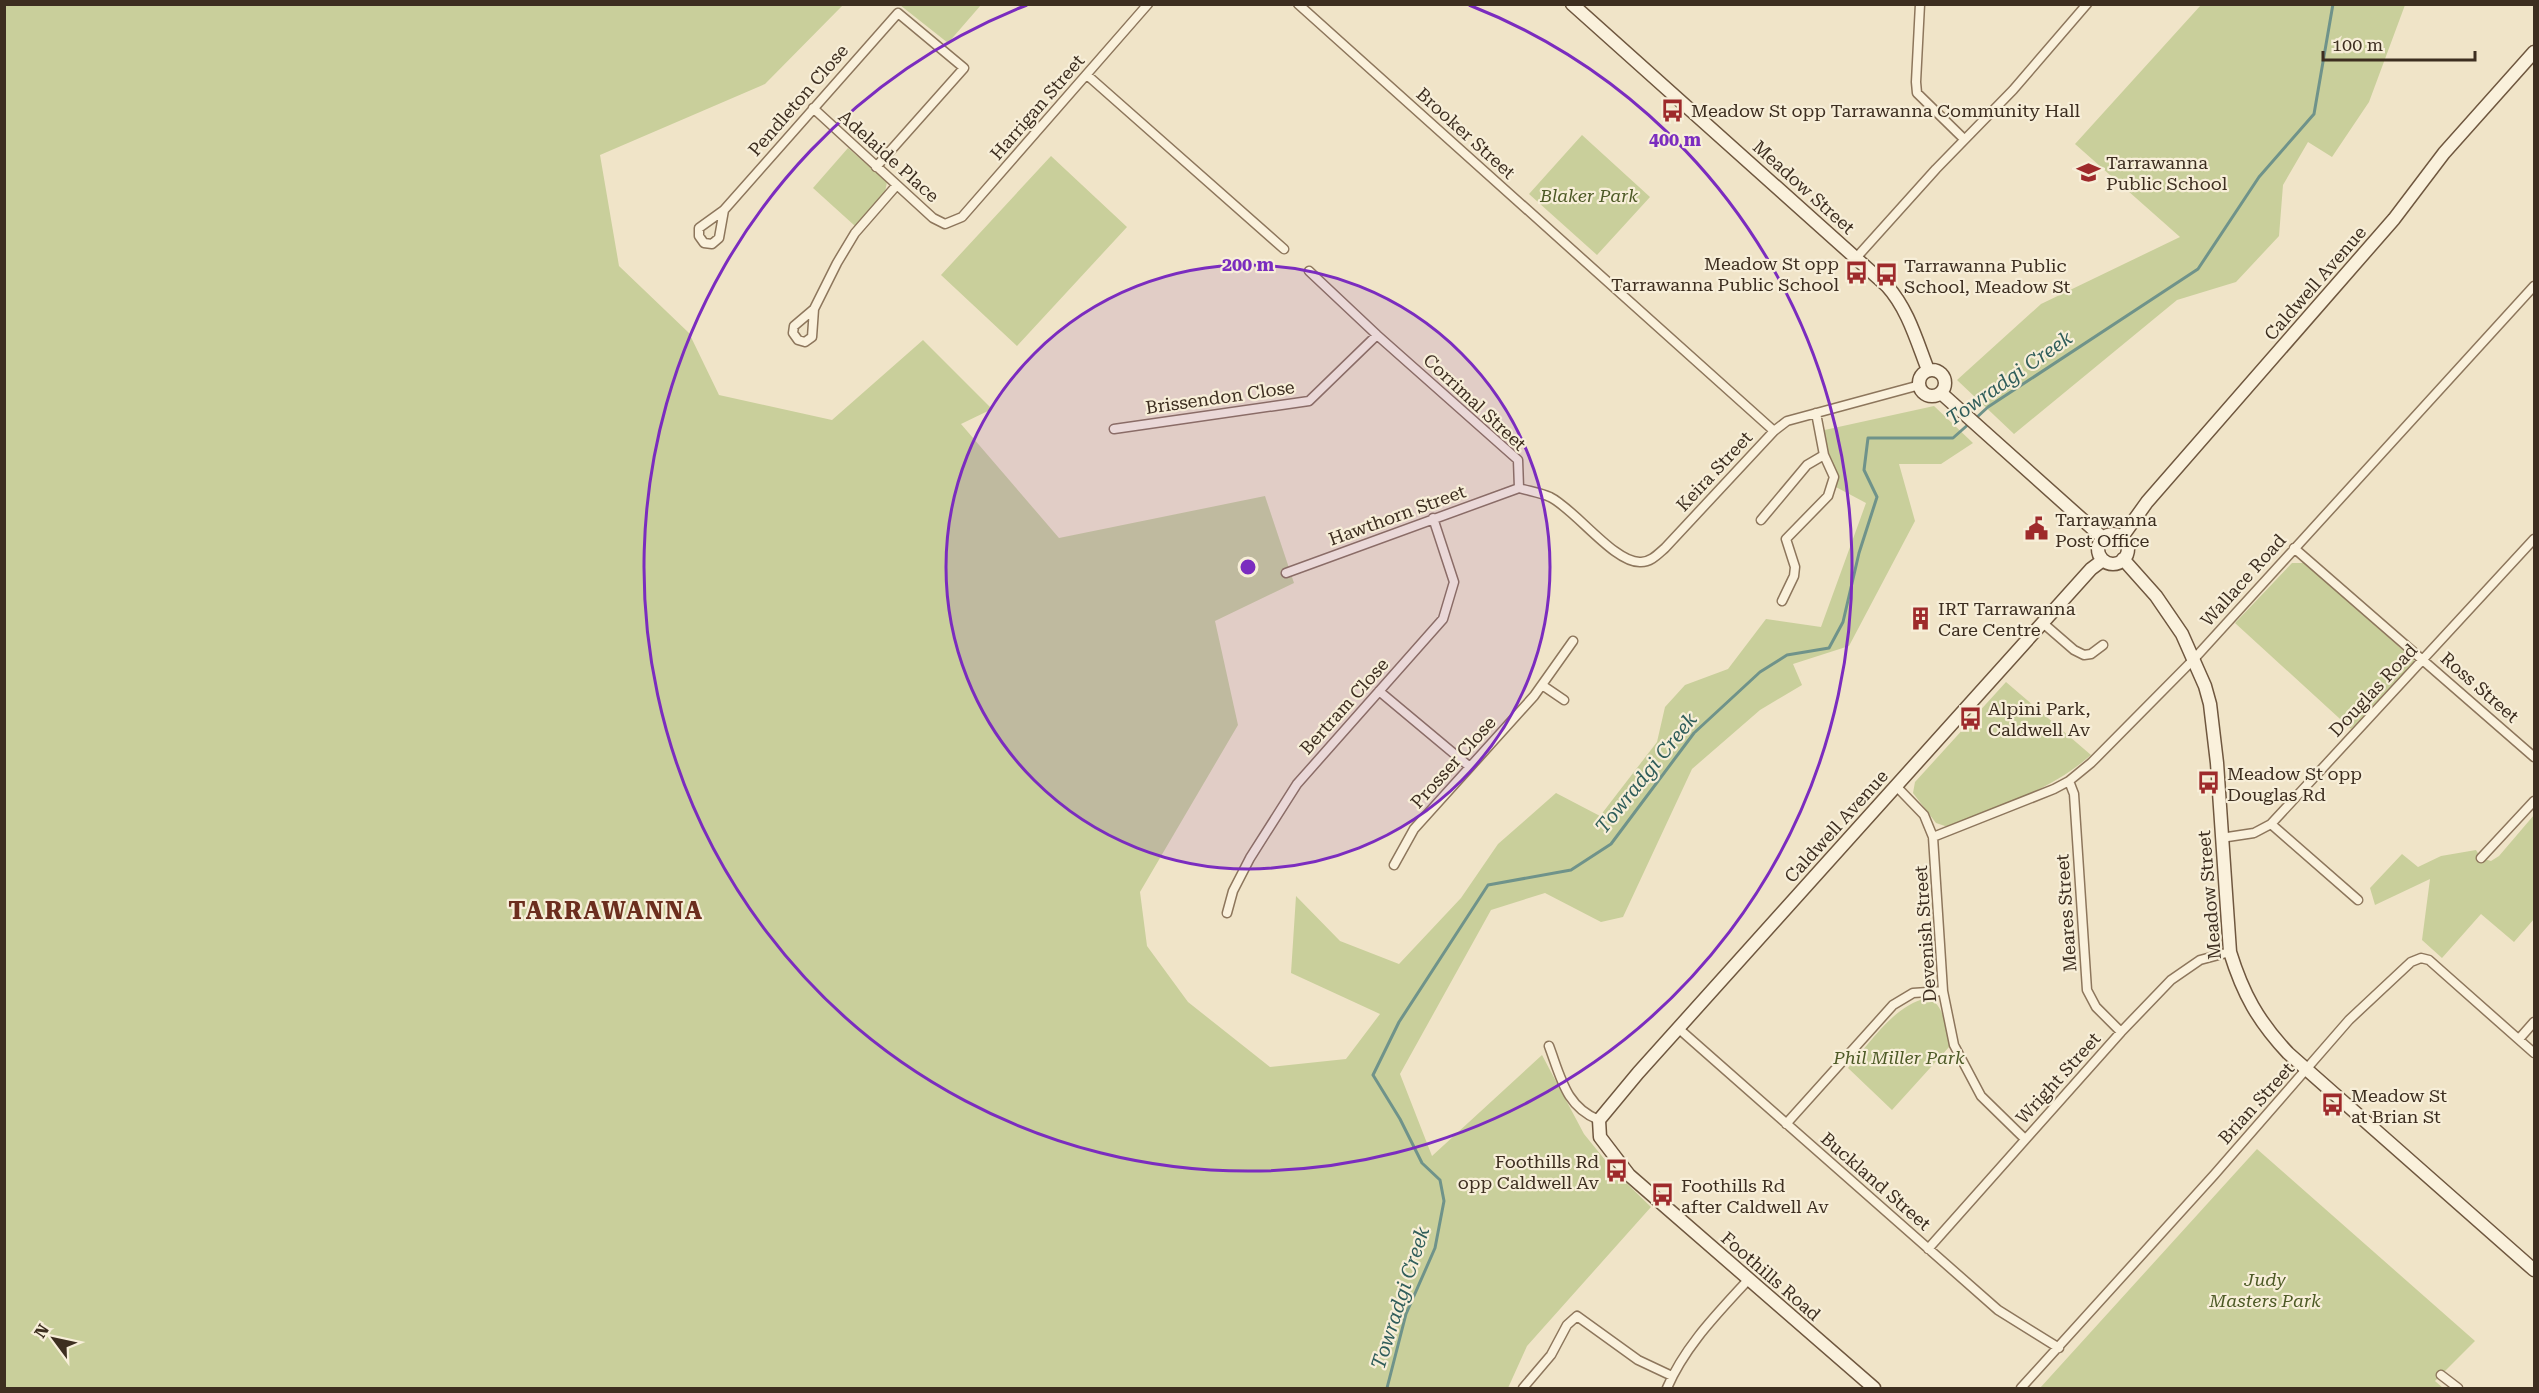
<svg xmlns="http://www.w3.org/2000/svg" width="2539" height="1393" font-family="'Roboto Serif',serif">
<rect width="100%" height="100%" fill="#f0e4c8"/>
<path fill="#c9cf9b" d="M5,5H843L765,84L600,155L619,266L689,333L719,395L832,420L923,340L992,409L961,424L1059,538L1265,496L1294,583L1215,621L1238,725L1140,892L1147,946L1188,1002L1270,1067L1346,1059L1380,1014L1291,973L1296,896L1340,941L1399,964L1461,898L1498,844L1556,793L1600,816L1657,742L1665,707L1685,685L1728,669L1766,619L1821,627L1866,503L1834,486L1820,431L1934,406L1973,443L1941,464H1899L1915,521L1849,646L1793,664L1802,685L1760,710L1692,769L1623,917L1601,922L1545,893L1491,910L1400,1074L1432,1156L1542,1055L1584,1134L1614,1171L1651,1207L1527,1346L1508,1388H5Z
M900,5H981L948,43Z
M2201,5H2405L2369,102L2332,157L2308,142L2283,185L2279,236L2236,282L2177,300L2014,434L1957,380L2041,304L2180,237L2075,144Z
M1582,135L1650,197L1597,255L1529,194Z
M848,148L887,182L885,192L855,226L813,188Z
M1051,156L1127,227L1017,346L941,275Z
M2292,563H2305L2415,661L2351,729L2235,623Z
M2006,682L2091,755C2050,791 1998,807 1948,827L1936,823L1913,793L1915,782Z
M2534,815V919L2514,942L2481,914L2442,958L2422,940L2430,879L2375,905L2370,888L2402,854L2418,867L2441,856L2476,850L2481,858L2491,861L2499,856Z
M1927,998C1945,1003 1946,1030 1950,1046L1892,1110L1848,1068C1870,1043 1894,1005 1927,998Z
M2257,1149L2475,1341L2435,1381L2443,1388H2040Z"/>
<g fill="none" stroke-linecap="round" stroke-linejoin="round">
<path stroke="#6f938a" stroke-width="3" d="M1976,418L1988,407L2198,269L2259,177L2314,114L2333,4
M1387,1388L1406,1314L1435,1248L1444,1201L1440,1180L1422,1163L1400,1119L1373,1075L1399,1022L1488,885L1571,870L1611,844L1694,733L1760,672L1787,655L1829,648L1843,622L1859,553L1877,497L1864,470L1868,438H1953L1971,422"/>
<defs>
<path id="street" d="M1298,4L1774,431
M1920,4L1916,82L1917,93L1964,139
M1087,75L1284,249
M813,108L933,218L945,224L962,217L1148,4
M724,210L699,228V236L704,243L712,244L719,238L724,210L898,13L964,68L876,167
M1856,258L1936,169L2013,90L2087,4
M1309,271L1377,335L1518,460L1519,488C1529,491 1541,493 1550,497C1575,509 1615,564 1641,562C1651,562 1658,554 1665,548L1774,431L1787,421L1920,385
M814,309L794,326L793,333L798,340L805,342L812,337L814,309L837,263L855,233L896,186
M1114,429L1309,401L1377,335
M1761,520L1807,465L1824,455
M2294,548L2534,757
M1286,573L1519,488
M1782,601L1794,576L1795,567L1786,539L1828,496L1834,477L1824,455L1816,413
M2044,624L2074,650L2084,655L2091,654L2103,645
M1542,685L1564,700
M1379,691L1470,767
M2069,781L2074,794L2087,990L2096,1007L2121,1032
M1897,787L1924,815L1933,837L1943,991L1954,1045L1981,1096L2025,1139
M2271,824L2358,900
M1933,837L2054,789L2069,781L2091,763L2194,659L2534,286
M2221,838L2254,833L2271,824L2534,539
M2481,858L2534,801
M1394,865L1414,829L1534,696L1573,641
M1227,913L1233,891L1250,858L1297,784L1443,619L1454,582L1433,518
M1678,1028L1998,1310L2059,1348
M2519,1039L2534,1022
M1549,1046C1561,1078 1566,1107 1599,1120
M1786,1124L1893,1005L1913,993L1943,991
M1928,1249L2121,1032L2171,980L2200,960L2230,952
M2441,1375L2458,1388
M1523,1388L1551,1355L1567,1325L1577,1316L1638,1360L1672,1376
M1667,1388C1685,1346 1717,1314 1748,1280
M2021,1388L2214,1175L2349,1020L2411,962L2421,958L2429,960L2534,1053"/>
<path id="secondary" d="M1572,4L1887,286C1908,309 1917,342 1928,370
M1919 383a13 13 0 1 1 26 0a13 13 0 1 1-26 0Z
M1941,393L2103,538
M2098 549a15 15 0 1 1 30 0a15 15 0 1 1-30 0Z
M2122,537L2147,502L2394,219L2444,153L2534,52
M2123,559L2156,596L2182,634L2205,686L2210,704L2217,763L2230,952C2243,994 2258,1021 2288,1053L2534,1270
M1874,1388L1629,1175L1600,1137L1599,1120L1638,1073L2091,569L2103,560"/>
</defs>
<use href="#street" stroke="#8d765c" stroke-width="11"/>
<use href="#secondary" stroke="#6f573f" stroke-width="15"/>
<use href="#street" stroke="#faf1dc" stroke-width="8"/>
<use href="#secondary" stroke="#faf1dc" stroke-width="12"/>
</g>
<circle cx="1248" cy="567" r="302" fill="#7b2cbf" fill-opacity=".12"/>
<g fill="none" stroke="#7b2cbf" stroke-width="3">
<circle cx="1248" cy="567" r="302"/>
<path d="M1469 5A604 604 0 1 1 1027 5"/>
</g>
<defs>
<symbol id="bus-bare" viewBox="-9 -9 18 18"><path d="M-5-6H5V4H4V6H2V4H-2V6H-4V4H-5ZM-3.5-4V0h7V-4ZM-3.5 1.2v1.5H-2V1.2ZM2 1.2v1.5H3.5V1.2Z" fill="#9e2a2b" stroke="#f7eed8" stroke-width="2.5" paint-order="stroke"/></symbol>
<symbol id="school-bare" viewBox="-9 -9 18 18"><path d="M0-5L7-2L0 1L-7-2ZM-4 1L0 2.5L4 1V4Q0 6-4 4Z" fill="#9e2a2b" stroke="#f7eed8" stroke-width="2.5" paint-order="stroke"/></symbol>
<symbol id="civic-bare" viewBox="-9 -9 18 18"><path d="M-.6-6.5H3V-4.5H.6V-3L4-1V1h2V6H-6V1h2V-1L-.6-3ZM-1.2 2.5V6h2.4V2.5Z" fill="#9e2a2b" stroke="#f7eed8" stroke-width="2.5" paint-order="stroke"/></symbol>
<symbol id="building-bare" viewBox="-9 -9 18 18"><path d="M-4-6H4V6H1V3H-1V6H-4ZM-2.5-4.3h1.7v1.8h-1.7ZM.8-4.3h1.7v1.8H.8ZM-2.5-1h1.7V.8h-1.7ZM.8-1h1.7V.8H.8Z" fill="#9e2a2b" stroke="#f7eed8" stroke-width="2.5" paint-order="stroke"/></symbol>
</defs>
<g fill-rule="evenodd">
<use href="#bus-bare" x="1656" y="94" width="33" height="33"/>
<use href="#school-bare" x="2072" y="156" width="33" height="33"/>
<use href="#bus-bare" x="1840" y="256" width="33" height="33"/>
<use href="#bus-bare" x="1870" y="258" width="33" height="33"/>
<use href="#civic-bare" x="2020" y="512" width="33" height="33"/>
<use href="#building-bare" x="1904" y="602" width="33" height="33"/>
<use href="#bus-bare" x="1954" y="702" width="33" height="33"/>
<use href="#bus-bare" x="2192" y="766" width="33" height="33"/>
<use href="#bus-bare" x="2316" y="1088" width="33" height="33"/>
<use href="#bus-bare" x="1600" y="1154" width="33" height="33"/>
<use href="#bus-bare" x="1646" y="1178" width="33" height="33"/>
</g>
<g text-anchor="middle" dominant-baseline="central" stroke-width="4.5" stroke-linejoin="round" paint-order="stroke">
<g font-size="18" fill="#3d2e20" stroke="#f7eed8">
<text transform="translate(798 100) rotate(-49)">Pendleton Close</text>
<text transform="translate(1037 107) rotate(-49)">Harrigan Street</text>
<text transform="translate(1466 133) rotate(42)">Brooker Street</text>
<text transform="translate(889 156) rotate(42)">Adelaide Place</text>
<text transform="translate(1804 187) rotate(42)">Meadow Street</text>
<text transform="translate(2315 283) rotate(-49)">Caldwell Avenue</text>
<text transform="translate(1220 397) rotate(-8)">Brissendon Close</text>
<text transform="translate(1475 402) rotate(43)">Corrimal Street</text>
<text transform="translate(1714 471) rotate(-47)">Keira Street</text>
<text transform="translate(1397 515) rotate(-20)">Hawthorn Street</text>
<text transform="translate(2243 580) rotate(-48)">Wallace Road</text>
<text transform="translate(2480 687) rotate(41)">Ross Street</text>
<text transform="translate(2373 690) rotate(-47)">Douglas Road</text>
<text transform="translate(1344 706) rotate(-48)">Bertram Close</text>
<text transform="translate(1453 762) rotate(-48)">Prosser Close</text>
<text transform="translate(1836 826) rotate(-48)">Caldwell Avenue</text>
<text transform="translate(2209 895) rotate(-95)">Meadow Street</text>
<text transform="translate(2066 913) rotate(-94)">Meares Street</text>
<text transform="translate(1925 934) rotate(-94)">Devenish Street</text>
<text transform="translate(2058 1078) rotate(-48)">Wright Street</text>
<text transform="translate(2256 1103) rotate(-48)">Brian Street</text>
<text transform="translate(1876 1181) rotate(41)">Buckland Street</text>
<text transform="translate(1771 1276) rotate(41)">Foothills Road</text>
</g>
<g font-size="18" fill="#3d2e20" stroke="#f7eed8" text-anchor="start">
<text x="1691" y="110">Meadow St opp Tarrawanna Community Hall</text>
<text x="2106" y="162">Tarrawanna<tspan x="2106" dy="21">Public School</tspan></text>
<text x="1839" y="263" text-anchor="end">Meadow St opp<tspan x="1839" dy="21">Tarrawanna Public School</tspan></text>
<text x="1904" y="265">Tarrawanna Public<tspan x="1904" dy="21">School, Meadow St</tspan></text>
<text x="2055" y="519">Tarrawanna<tspan x="2055" dy="21">Post Office</tspan></text>
<text x="1938" y="608">IRT Tarrawanna<tspan x="1938" dy="21">Care Centre</tspan></text>
<text x="1988" y="708">Alpini Park,<tspan x="1988" dy="21">Caldwell Av</tspan></text>
<text x="2227" y="773">Meadow St opp<tspan x="2227" dy="21">Douglas Rd</tspan></text>
<text x="2351" y="1095">Meadow St<tspan x="2351" dy="21">at Brian St</tspan></text>
<text x="1599" y="1161" text-anchor="end">Foothills Rd<tspan x="1599" dy="21">opp Caldwell Av</tspan></text>
<text x="1681" y="1185">Foothills Rd<tspan x="1681" dy="21">after Caldwell Av</tspan></text>
</g>
<g font-size="18" font-style="italic" fill="#4d5a26" stroke="#f7eed8">
<text x="1589" y="195">Blaker Park</text>
<text x="1899" y="1057">Phil Miller Park</text>
<text x="2265" y="1279">Judy<tspan x="2265" dy="21">Masters Park</tspan></text>
</g>
<g font-size="20" font-style="italic" fill="#2f5d5a" stroke="#f7eed8">
<text transform="translate(2009 378) rotate(-35)">Towradgi Creek</text>
<text transform="translate(1646 773) rotate(-51)">Towradgi Creek</text>
<text transform="translate(1400 1298) rotate(-72)">Towradgi Creek</text>
</g>
<g font-size="24" font-weight="bold" letter-spacing="1.5" fill="#6b2e1e" stroke="#f7eed8">
<text x="606" y="911">TARRAWANNA</text>
</g>
</g>
<circle cx="1248" cy="567" r="9" fill="#7b2cbf" stroke="#f7eed8" stroke-width="3"/>
<g font-size="18" text-anchor="middle" font-weight="bold" fill="#7b2cbf" stroke="#f7eed8" stroke-width="4.5" stroke-linejoin="round" paint-order="stroke">
<text x="1675" y="146">400 m</text>
<text x="1248" y="271">200 m</text>
</g>
<rect width="2539" height="1393" fill="none" stroke="#3d2e20" stroke-width="12"/>
<g transform="translate(54 1339) rotate(303)" stroke="#f7eed8" stroke-width="4.5" paint-order="stroke">
<path d="M0-4.5L10 22L0 15L-10 22Z" fill="#3d2e20"/>
<text y="-9" font-size="16" font-weight="bold" text-anchor="middle" fill="#3d2e20">N</text>
</g>
<path d="M2323 51v9h152v-9" fill="none" stroke="#3d2e20" stroke-width="3"/>
<text x="2332" y="51" font-size="18" fill="#3d2e20" stroke="#f7eed8" stroke-width="4.5" paint-order="stroke">100 m</text>
</svg>
